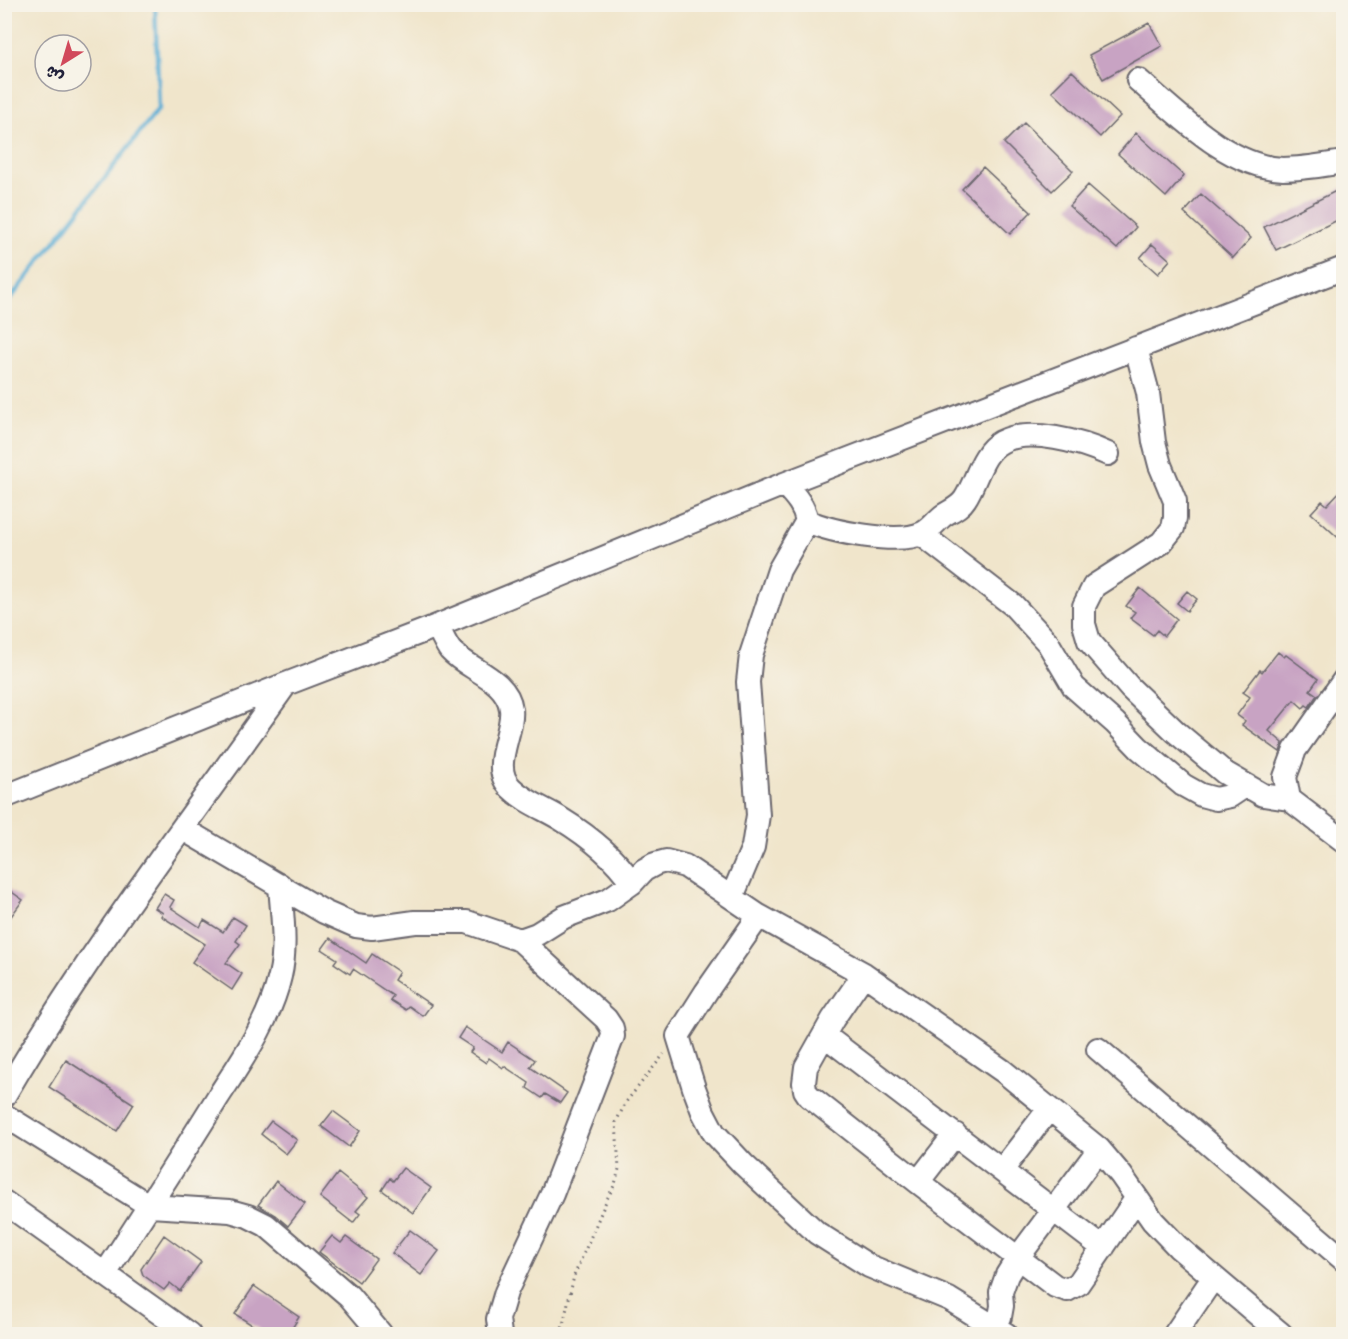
<svg xmlns="http://www.w3.org/2000/svg" width="1348" height="1339" font-family="Mynerve,'Playpen Sans Arabic',sans-serif">
<rect width="100%" height="100%" fill="#f7f3e8"/>
<filter id="ink" filterUnits="userSpaceOnUse"><feTurbulence type="fractalNoise" baseFrequency=".0167" numOctaves="2"/><feDisplacementMap in="SourceGraphic" scale="12" xChannelSelector="R" yChannelSelector="G"/><feConvolveMatrix kernelMatrix="1 2 1 2 8 2 1 2 1" color-interpolation-filters="sRGB"/></filter>
<filter id="wash" filterUnits="userSpaceOnUse"><feTurbulence type="fractalNoise" baseFrequency=".008" numOctaves="4" result="noise"/><feDisplacementMap in="SourceGraphic" scale="24" xChannelSelector="R" yChannelSelector="G"/><feGaussianBlur stdDeviation="1.35" result="paint"/><feColorMatrix in="noise" values="0 0 0 0 0 0 0 0 0 0 0 0 0 0 0 0 0 1.4 0 .05"/><feComposite in="paint" operator="in"/></filter>
<g filter="url(#wash)">
<rect width="100%" height="100%" fill="#f0e5cb"/>
<g fill="none" stroke-linecap="round" stroke-linejoin="round">
<path stroke="#59add5" stroke-width="4.5" d="M4,307L159,108L155,4"/>
</g>
<g id="blocks">
<path fill="#c8a3c3" d="M1149,23L1162,46L1103,79L1089,55Z
M1072,71L1120,116L1100,137L1052,91Z
M1024,123L1073,171L1052,191L1004,143Z
M1136,133L1184,176L1166,197L1118,154Z
M983,167L1031,212L1010,234L962,189Z
M1088,185L1136,227L1117,249L1069,206Z
M1344,187V217L1276,250L1264,227Z
M1201,194L1251,238L1233,258L1184,213Z
M1152,244L1170,260L1158,274L1140,258Z
M1344,487V543L1311,513L1322,501L1327,505Z
M1140,588L1177,619L1164,636L1157,630L1153,635L1130,618L1135,612L1126,606Z
M1187,591L1197,599L1187,611L1177,603Z
M1278,652L1284,657L1286,655L1318,679L1310,690L1317,695L1309,707L1306,705L1303,708L1294,700L1269,731L1283,743L1280,752L1242,725L1245,721L1237,715L1250,697L1243,692L1260,670L1262,672Z
M9,890L23,900L4,926V896Z
M164,894L174,900L170,907L200,927L204,920L223,932L233,917L246,925L236,941L240,944L226,963L242,974L232,990L192,962L205,944L161,916L163,913L155,908Z
M330,938L366,963L372,954L399,972L394,980L431,1005L423,1016L409,1006L406,1010L390,1000L393,996L353,969L350,974L334,963L337,959L322,949Z
M465,1027L502,1052L508,1042L535,1060L530,1067L567,1093L560,1103L545,1094L542,1098L527,1088L529,1083L504,1066L503,1068L489,1058L486,1063L470,1052L473,1048L458,1038Z
M66,1060L134,1104L117,1131L49,1087Z
M333,1111L360,1131L349,1147L321,1126Z
M271,1121L297,1140L286,1154L261,1134Z
M403,1168L431,1188L413,1213L382,1190L390,1178L393,1181Z
M338,1173L368,1197L356,1211L360,1214L353,1223L320,1197Z
M276,1181L305,1204L288,1226L275,1215L258,1205Z
M410,1230L439,1251L421,1275L392,1253Z
M164,1235L201,1262L180,1291L170,1283L164,1290L143,1275L141,1269Z
M332,1236L341,1243L346,1237L376,1259L359,1282L319,1252Z
M254,1286L299,1317L288,1335H257L260,1330L235,1314Z"/>
</g>
</g>
<g filter="url(#ink)">
<use href="#blocks" fill-opacity="0" stroke="#6a666d" stroke-width="1.5"/>
<g fill="none" stroke-linecap="round" stroke-linejoin="round">
<defs>
<path id="minor" d="M1138,80C1178,114 1228,167 1283,169C1303,169 1324,165 1344,162
M1136,348L1148,393L1154,442L1160,465L1175,501V518L1173,528L1161,543L1094,586L1084,606V624L1089,641L1130,688L1176,732L1225,773L1263,795L1289,799L1344,841
M807,521C832,532 898,545 923,533C931,529 937,520 944,515C952,510 960,507 965,499C977,481 981,453 1001,442C1029,427 1082,442 1108,454
M921,534L1013,605L1048,643L1074,687L1115,723L1139,748L1183,785L1201,795L1216,799L1230,796L1245,786
M437,626C441,633 445,643 450,650C468,670 507,678 511,709C514,733 489,767 511,788C525,802 545,809 561,819C587,835 615,857 632,883
M4,797L286,684L437,626L784,484L1344,268
M1289,799L1285,777L1295,750L1344,680
M183,829L324,912L356,926L372,928L415,922H467L520,940L537,934L564,917L608,900L632,883L644,870L655,864L666,861L685,866L759,916L864,974L1003,1071L1099,1149L1121,1175L1153,1221L1178,1247L1281,1334
M732,897L753,847L758,815L748,682L751,655L779,570L807,521C804,505 795,496 784,484
M759,916L706,992L678,1036L694,1088L703,1112L714,1133L743,1164L817,1233L869,1266L949,1299L1006,1334
M864,974L833,1019L806,1067L804,1083L805,1090L809,1096L918,1182L1055,1286L1067,1290L1078,1284L1136,1199
M824,1035L1103,1248
M1098,1049L1344,1260
M4,1096C88,952 190,819 286,684
M4,1115L150,1206L230,1211L248,1216L266,1225L349,1296L381,1334
M1002,1170L1049,1109
M918,1182L955,1134
M4,1202L189,1334
M105,1274C143,1215 181,1157 218,1097C242,1060 270,1020 280,976C287,947 282,915 280,885
M500,1334L498,1319L506,1292L552,1194L613,1036L612,1028L606,1019L520,940
M989,1334L1000,1317L1002,1306L1001,1292L1007,1275L1017,1259L1099,1149
M1175,1334L1213,1278"/>
</defs>
<use href="#minor" stroke="#6a666d" stroke-width="26"/>
<path stroke="#6a666d" stroke-width="3" stroke-dasharray="1.5 4.5" stroke-linecap="butt" d="M561,1334L574,1276L607,1199L615,1184L619,1169L616,1122L626,1102L664,1054"/>
<use href="#minor" stroke="#fff" stroke-width="22"/>
</g>
</g>
<rect width="1348" height="1339" fill="none" stroke="#f7f3e8" stroke-width="24"/>
<g transform="translate(63 63) rotate(217)"><circle r="28" fill="#f7f3e8" stroke="#a29fa3" stroke-width="1.5"/>
<path d="M0-4.5L10 22L0 15L-10 22Z" fill="#d1495b"/>
<text y="-9" font-size="16" font-weight="bold" text-anchor="middle" fill="#22223b">ش</text>
</g>
</svg>
